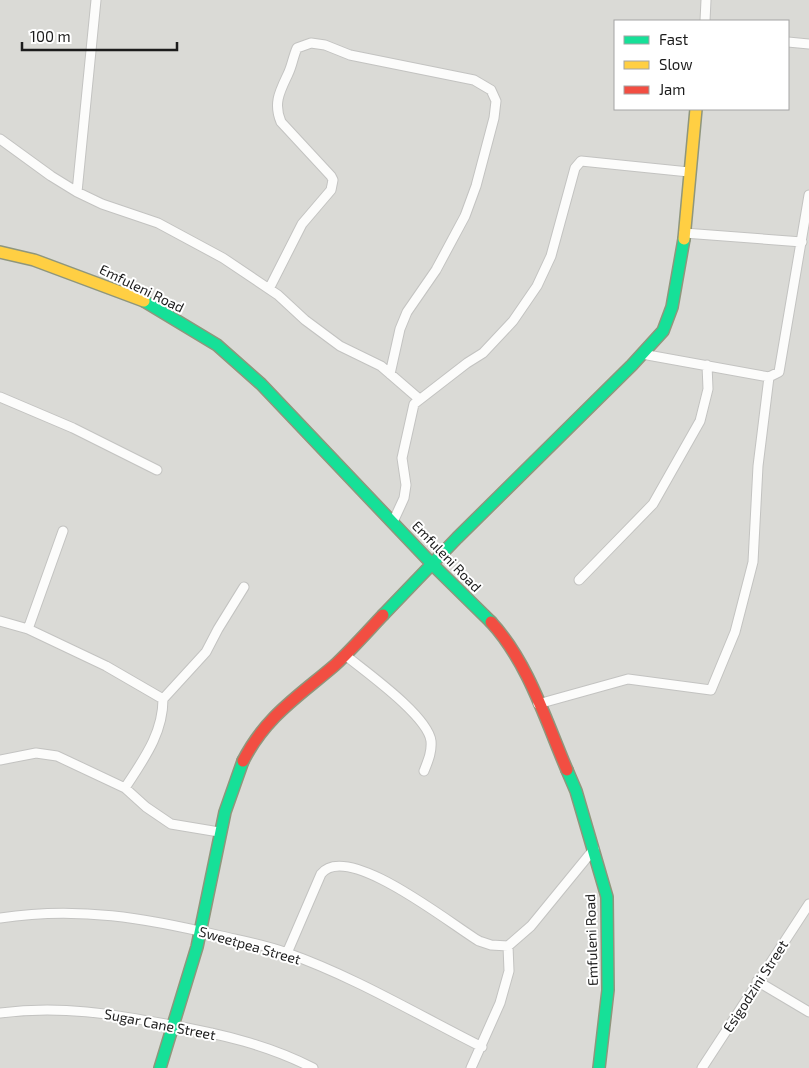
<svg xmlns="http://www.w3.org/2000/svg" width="809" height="1068" font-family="'Exo 2',sans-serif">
<rect width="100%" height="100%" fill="#ebebe5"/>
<path fill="#dadad6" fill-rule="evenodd" d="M0,0H809V1068H0ZM615,21H788V109H615Z"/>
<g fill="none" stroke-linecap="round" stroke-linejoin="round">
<defs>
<path id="street" d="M705,21L706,0
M788,42L809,44
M0,139L51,176L77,192L102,204L158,223L223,258L278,295L305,320L340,346L381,366L418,398
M77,192L96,0
M684,233L802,242
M269,289L302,224L331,190L333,180L331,176L281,122C273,103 280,91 288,74C292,66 293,57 297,48L311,43L325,45L350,55L474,80L491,90L496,101L494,118L476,186L465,216L436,270L407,312L400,329L390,374
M642,354L769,377L779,372L809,195
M0,397L73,428L157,470
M393,522L404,498L406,485L402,458L414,404L467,363L483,353L513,321L537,286L551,256L575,168L581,161L689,172
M579,580L653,504L700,421L708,389L707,365
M0,621L28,629L106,666L163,699C163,734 143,760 125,788
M28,629L63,531
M345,655C366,672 428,716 431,741C432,752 428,761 424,771
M163,699L206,652L218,629L244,587
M538,704L628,679L711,690L735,632L753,562L758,466L769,377
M0,760L36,753L57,756L125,788L146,807L171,824L219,832
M0,918C78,906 146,918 221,936C243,941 266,945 287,953C355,977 418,1015 482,1047
M287,953L321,874C347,840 453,926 479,941L491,945L508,946L531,926L594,849
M757,981L809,1012
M0,1013C61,1005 112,1014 171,1025C221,1034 268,1045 313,1068
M471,1068L500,1003L509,971L508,946
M702,1068L809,904"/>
<path id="fast" d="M144,301L217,345L261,384L432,564L491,622
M383,615L457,538L632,365L663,331L672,307L684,239
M567,770L576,791L607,897L608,990L599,1068
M160,1068L197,947L225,812L243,761"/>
<path id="slow" d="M684,239L696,109
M0,252L34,260L144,301"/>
<path id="jam" d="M491,622C528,662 546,721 567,770
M243,761C266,716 299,696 335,665C352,649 367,632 383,615"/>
</defs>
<use href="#street" stroke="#c3c3c1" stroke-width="11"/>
<use href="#fast" stroke="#8f967c" stroke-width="14"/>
<use href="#slow" stroke="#8f967c" stroke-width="14"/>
<use href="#jam" stroke="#8f967c" stroke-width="14"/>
<use href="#street" stroke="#fcfcfb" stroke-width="9"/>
<use href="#fast" stroke="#16e098" stroke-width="11"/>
<use href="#slow" stroke="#ffcf43" stroke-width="11"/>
<use href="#jam" stroke="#f24e42" stroke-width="11"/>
</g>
<g text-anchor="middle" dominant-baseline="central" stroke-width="4" stroke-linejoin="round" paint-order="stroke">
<g font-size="14" fill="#1c1c1c" stroke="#fff">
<text transform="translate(142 288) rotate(26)">Emfuleni Road</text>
<text transform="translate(447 556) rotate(46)">Emfuleni Road</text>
<text transform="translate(591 940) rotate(-92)">Emfuleni Road</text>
<text transform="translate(250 945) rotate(16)">Sweetpea Street</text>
<text transform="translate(755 986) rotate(-57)">Esigodzini Street</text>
<text transform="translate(160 1024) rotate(11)">Sugar Cane Street</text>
</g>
</g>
<rect x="614" y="20" width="175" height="90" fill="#ffffff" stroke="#a4a4a4"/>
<rect x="624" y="36" width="25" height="8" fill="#16e098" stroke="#a4a4a4"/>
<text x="659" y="45" font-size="15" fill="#1c1c1c">Fast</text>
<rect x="624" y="61" width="25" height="8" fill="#ffcf43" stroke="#a4a4a4"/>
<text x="659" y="70" font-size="15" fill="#1c1c1c">Slow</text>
<rect x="624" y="86" width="25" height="8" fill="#f24e42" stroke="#a4a4a4"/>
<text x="659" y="95" font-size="15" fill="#1c1c1c">Jam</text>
<path d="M22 42v8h155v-8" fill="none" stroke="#1c1c1c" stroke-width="2.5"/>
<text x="30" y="42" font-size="15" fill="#1c1c1c" stroke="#ffffff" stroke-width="4" paint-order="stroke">100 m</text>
</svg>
